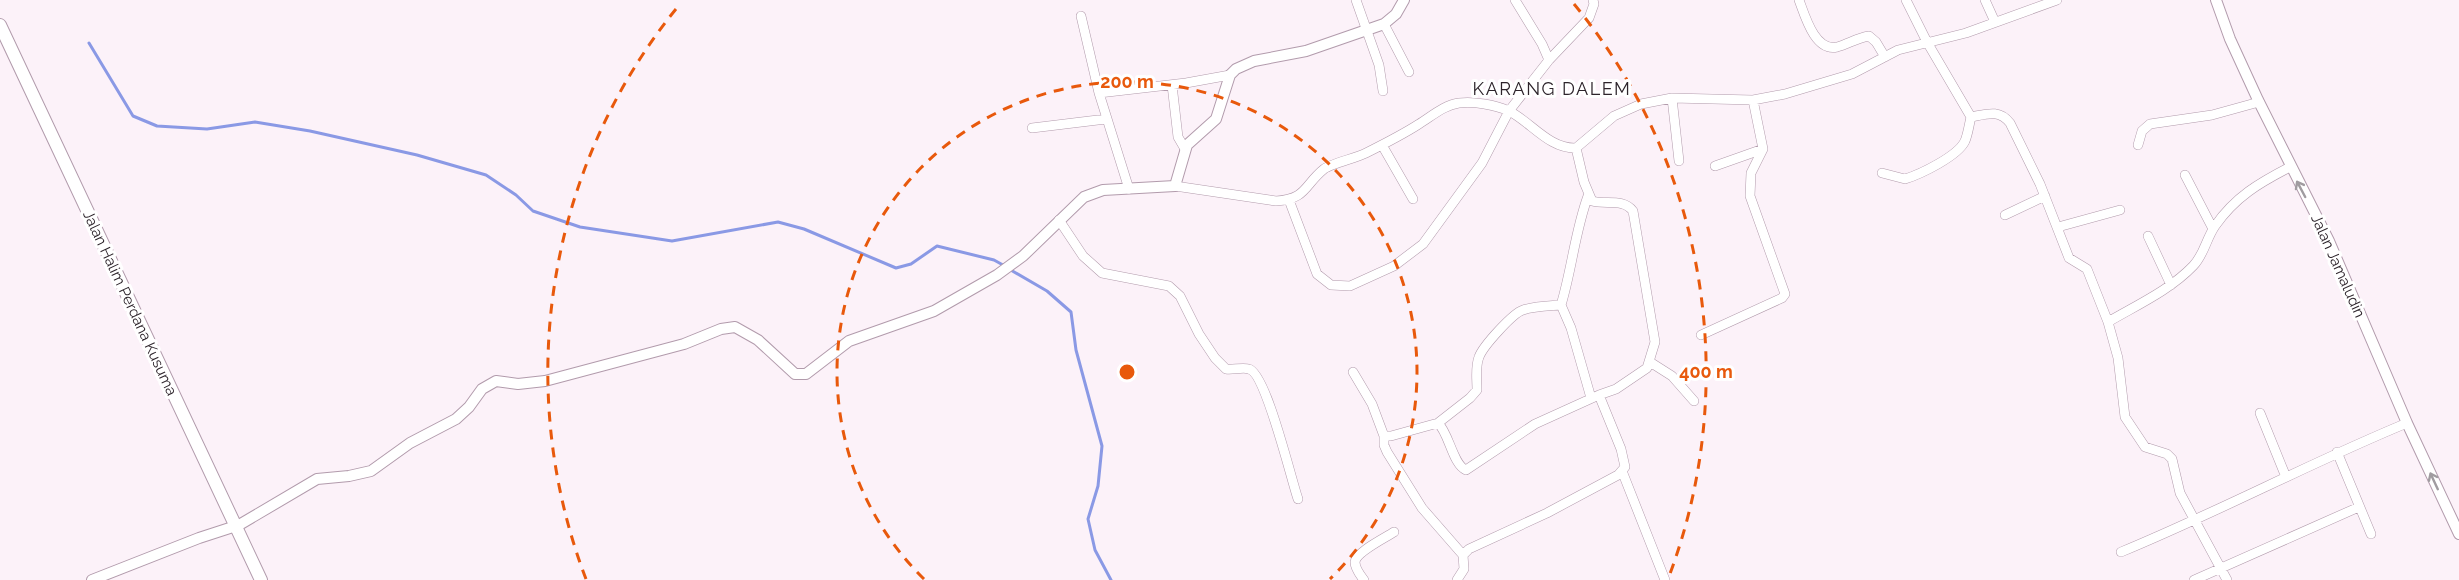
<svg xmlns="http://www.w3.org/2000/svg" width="2459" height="580" font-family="Raleway,sans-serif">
<rect width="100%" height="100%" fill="#fcf2f9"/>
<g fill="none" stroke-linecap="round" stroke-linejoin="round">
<path stroke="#8a99e5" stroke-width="3" d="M89,43L133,116L157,126L207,129L255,122L310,131L417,155L486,175L516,195L533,211L580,227L672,241L778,222L804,229L896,268L911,264L937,246L994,260L1003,265
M1009,269L1047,291L1071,312L1076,350L1102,446L1098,486L1088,519L1095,550L1111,580"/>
<defs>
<path id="minor" d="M1356,0L1379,65L1383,91
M1515,0L1542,44L1549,60
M1799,0C1805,16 1815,52 1837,47C1848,44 1857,38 1869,36L1876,42L1885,57
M1985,0L1995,22
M1081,16L1099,93L1129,189
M1384,24L1409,72
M1172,85L1178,137L1185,149
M1099,93L1186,83L1230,75
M1672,98L1679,161
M1971,117C1987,114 1999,109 2010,123L2040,184L2069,258L2087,269L2108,322L2118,358L2125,417L2145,447L2167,454L2172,459L2180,493L2227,580
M1032,128L1106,119
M1382,145L1413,199
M2138,145L2142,131L2150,124L2212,115L2259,102
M1715,166L1763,149
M1882,173L1905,179C1921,174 1958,156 1965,141C1968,134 1969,125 1971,117L1927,42L1906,0
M2185,175L2213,229
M1175,186L1276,201C1307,199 1304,185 1324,169C1330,164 1356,158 1366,153C1384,144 1402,135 1419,124C1432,116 1444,105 1459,103C1474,101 1495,105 1509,111C1531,122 1549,149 1576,148L1614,116L1641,104L1672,98L1753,100L1785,94L1852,74L1898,50L1966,33L2057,0
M1289,200L1317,274L1331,285L1350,286L1394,266L1423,244L1482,163L1509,111L1549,60L1589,18L1594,4L1593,0
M2005,215L2045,196
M1059,220L1083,256L1102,273L1169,286L1180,296L1199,334L1215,358L1226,369C1233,370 1243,367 1249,369C1266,373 1291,479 1298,499
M2058,227L2120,210
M2148,236L2171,285
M1561,305C1572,269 1575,231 1588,196
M2108,322C2137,305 2170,290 2193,266C2204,255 2206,239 2215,226C2235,197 2259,183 2290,167
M1701,335L1782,298L1785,294L1750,196L1751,173L1763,149L1753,100
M1650,362L1672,376L1694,401
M1353,372L1372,404L1384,436H1391L1438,423C1449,433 1453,465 1466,470L1535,424L1599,395
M2260,413L2286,477
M1438,423L1470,398L1477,390C1477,379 1475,367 1479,357C1483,346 1513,313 1523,310C1535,306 1549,306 1561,305L1571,328L1591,398
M1384,436V445L1387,452L1422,508L1463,555
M2337,452L2371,534
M1622,471L1665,580
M2121,552C2218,512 2310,463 2407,423
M1364,580C1360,575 1355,568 1355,562C1356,552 1385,538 1394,532
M1457,580L1464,569L1463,555L1469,549L1547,513L1618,475L1625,467L1621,449L1599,395L1616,389L1647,368L1655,342L1633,211C1623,198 1606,205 1592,201L1584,182L1576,148
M2194,580L2359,507"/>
<path id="tertiary" d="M2216,0L2230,39L2258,100L2329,241L2407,423L2459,534
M92,580L199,538L239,525L317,479L349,476L371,471L410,443L456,419L469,407L482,389L496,381L518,384L545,381L684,344L721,329L735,327L758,340L795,374H806L849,341L934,311L997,275L1023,256L1084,197L1103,190L1175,186L1187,145L1216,119L1230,75L1236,69L1254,61L1306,51L1384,24L1396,14L1404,0"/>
<path id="secondary" d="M0,25L261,580"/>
</defs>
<use href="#minor" stroke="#b29bac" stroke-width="10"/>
<use href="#tertiary" stroke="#b29bac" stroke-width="12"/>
<use href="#secondary" stroke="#b29bac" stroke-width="14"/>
<use href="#minor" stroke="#fff" stroke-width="9"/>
<use href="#tertiary" stroke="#fff" stroke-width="10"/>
<use href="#secondary" stroke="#fff" stroke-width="12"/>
</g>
<defs><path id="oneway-shaft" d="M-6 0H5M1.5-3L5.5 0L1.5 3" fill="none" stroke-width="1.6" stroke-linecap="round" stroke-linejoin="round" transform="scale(1.5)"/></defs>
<g stroke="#a09ca0">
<use href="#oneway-shaft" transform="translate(2301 189) rotate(-118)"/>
<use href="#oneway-shaft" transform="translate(2434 481) rotate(-115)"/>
</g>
<g fill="none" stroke="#e8590c" stroke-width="3" stroke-dasharray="10 8">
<path d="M924 579A290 290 0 1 1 1330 579"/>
<path d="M586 579A579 579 0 0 1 680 4M1574 4A579 579 0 0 1 1668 579"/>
</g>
<g text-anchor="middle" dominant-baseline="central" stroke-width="6" stroke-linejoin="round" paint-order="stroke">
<g font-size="15" fill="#2d242b" stroke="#fff">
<text transform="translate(2338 266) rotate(66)">Jalan Jamaludin</text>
<text transform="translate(130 303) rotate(65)">Jalan Halim Perdana Kusuma</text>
</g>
<g font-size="18" letter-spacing="1.5" fill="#2d242b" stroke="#fff">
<text x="1552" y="88">KARANG DALEM</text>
</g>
</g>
<circle cx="1127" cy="372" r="9" fill="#e8590c" stroke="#fff" stroke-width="3"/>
<g font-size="18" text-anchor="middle" font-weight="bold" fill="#e8590c" stroke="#fff" stroke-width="6" stroke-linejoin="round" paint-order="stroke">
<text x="1127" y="88">200 m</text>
<text x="1706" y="378">400 m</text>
</g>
</svg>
